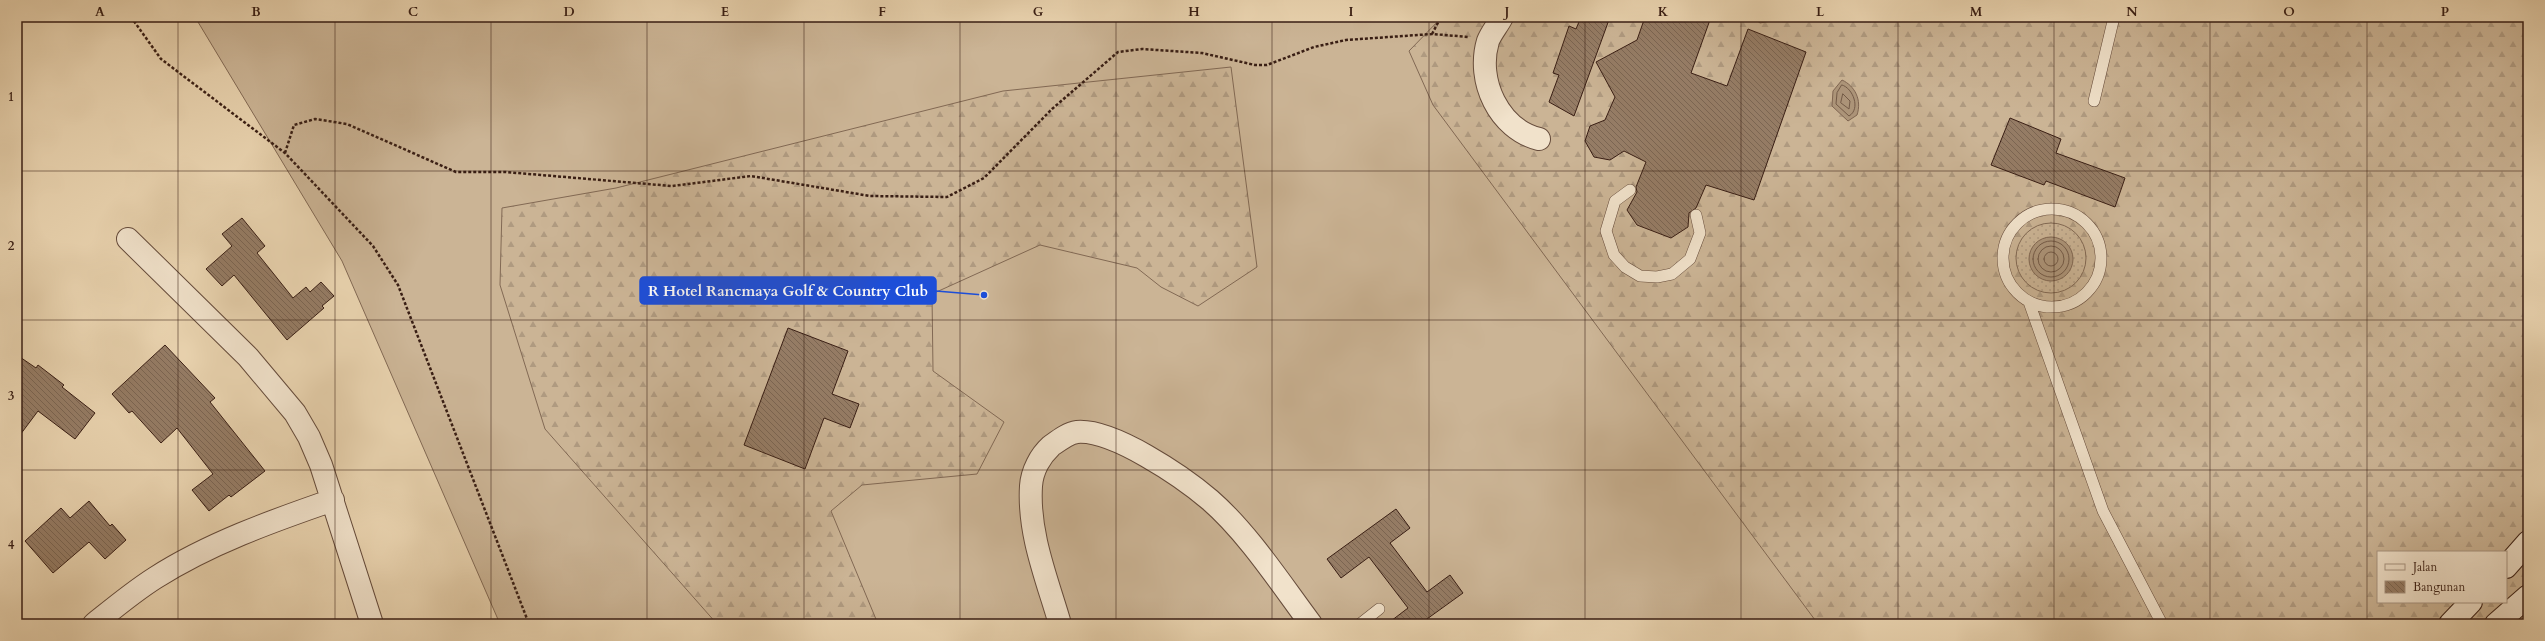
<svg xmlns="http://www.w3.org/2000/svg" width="2545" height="641" font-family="Cardo,serif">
<defs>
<pattern id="forest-firs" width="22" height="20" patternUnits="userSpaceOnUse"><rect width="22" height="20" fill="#cbb495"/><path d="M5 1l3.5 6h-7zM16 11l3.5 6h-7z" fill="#af9a80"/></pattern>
<pattern id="garden-dots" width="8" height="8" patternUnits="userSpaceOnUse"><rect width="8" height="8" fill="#cbb495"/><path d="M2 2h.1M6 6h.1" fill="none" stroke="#af9a80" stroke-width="1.8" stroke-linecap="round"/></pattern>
<pattern id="building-back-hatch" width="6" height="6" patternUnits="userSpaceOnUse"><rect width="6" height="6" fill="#957c65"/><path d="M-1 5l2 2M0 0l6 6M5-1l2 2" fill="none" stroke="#7b6552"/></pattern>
</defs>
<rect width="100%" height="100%" fill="#e9d3af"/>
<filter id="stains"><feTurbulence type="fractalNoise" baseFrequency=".005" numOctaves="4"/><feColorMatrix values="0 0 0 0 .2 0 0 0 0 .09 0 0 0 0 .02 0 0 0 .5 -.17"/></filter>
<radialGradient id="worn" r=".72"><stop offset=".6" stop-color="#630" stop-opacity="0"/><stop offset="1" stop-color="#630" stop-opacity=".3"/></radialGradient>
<path fill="#cbb495" stroke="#826954" d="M195,17H1477L1856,624H500L342,261Z"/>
<path fill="url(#forest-firs)" stroke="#826954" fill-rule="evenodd" d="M1442,17H2528V624H1818L1433,105L1409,51ZM2378,552H2506V602H2378Z
M1231,67L1257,267L1198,306L1161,287L1137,268L1040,245L932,294L933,371L1004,422L977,474L862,485L831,511L878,624H717L545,429L500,285L502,208L616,188L1003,91Z"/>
<path fill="url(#garden-dots)" stroke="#826954" d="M2016 258a35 35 0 1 1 70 0a35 35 0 1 1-70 0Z"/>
<path fill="#ad957a" stroke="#7f6551" d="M1743,17H1770L1771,21L1760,23L1756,20L1744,19Z
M1842,80C1855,86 1862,100 1857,115L1848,121L1832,106L1833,91Z
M2029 259a22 22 0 1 1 44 0a22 22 0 1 1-44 0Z"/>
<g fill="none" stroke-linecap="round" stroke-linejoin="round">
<path stroke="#735a47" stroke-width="1" d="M1842,85C1853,88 1861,109 1849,116L1836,104L1837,93Z
M1843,94L1850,101L1849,109L1841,103Z
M2033 259a18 18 0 1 1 36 0a18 18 0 1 1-36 0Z
M2038 259a13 13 0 1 1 26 0a13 13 0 1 1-26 0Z
M2044 259a7 7 0 1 1 14 0a7 7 0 1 1-14 0Z"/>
</g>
<path fill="url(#building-back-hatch)" stroke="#391e14" d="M1581,17H1610L1574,116L1549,102L1559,75L1553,73L1569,26L1576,29Z
M1645,17H1711L1691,73L1727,86L1748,29L1806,52L1754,200L1706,185L1696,208L1689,213L1688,227L1671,238L1637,225L1627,210L1637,192L1636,187L1646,162L1624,151L1610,160L1594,157L1585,141L1590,126L1605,120L1615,97L1596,62L1637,40Z
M2010,118L2061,139L2056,153L2125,178L2115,207L2046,181L2044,185L1991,165Z
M242,218L265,246L257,253L293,298L306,287L310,292L321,282L334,296L322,306L324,308L287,340L234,275L222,286L206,269L232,246L222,234Z
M788,328L848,351L832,394L859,404L850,428L824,418L805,469L744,445Z
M165,345L215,398L210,402L265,471L231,497L229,495L209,511L192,490L213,474L177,428L161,443L132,411L129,413L112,394Z
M17,355L36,368L38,365L64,385L62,387L95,413L75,439L38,411L17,439Z
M89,501L110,526L112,524L126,540L105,559L89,542L53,573L25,541L61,508L70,518Z
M1396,509L1410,528L1390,543L1427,592L1450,575L1463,593L1420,624H1387L1408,608L1369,557L1341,578L1327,559Z"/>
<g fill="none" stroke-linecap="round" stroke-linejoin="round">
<defs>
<path id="lane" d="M2094,101L2114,17
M1630,190L1615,201L1606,231L1614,255L1625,267L1640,276L1657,277L1672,274L1690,259L1700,233L1696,215
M2003 258a49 49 0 1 1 98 0a49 49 0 1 1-98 0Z
M2029,302L2103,511L2162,624
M1360,624L1379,609"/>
<path id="street" d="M1502,17C1498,25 1491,33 1488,41C1476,81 1499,129 1539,139
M128,239L248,357L295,413L309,437L321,465L372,624
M94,624C114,608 133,592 155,578C208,544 272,521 333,500
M1060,624C1047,579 1028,534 1031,486C1032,471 1040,456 1051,446C1058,441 1068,433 1077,432C1113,429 1183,477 1210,500C1248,533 1281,584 1311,624"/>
<path id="secondary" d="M2506,567L2528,542
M2450,624L2471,602
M2496,624L2528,596"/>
</defs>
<use href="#lane" stroke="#654b3b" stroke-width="12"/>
<use href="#street" stroke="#654b3b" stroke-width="24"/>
<use href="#secondary" stroke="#391e14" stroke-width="24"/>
<path stroke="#391e14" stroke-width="2.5" stroke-dasharray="3 2" stroke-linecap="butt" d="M131,17L161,59L285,153L373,246L398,285L529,624
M1432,34L1441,17
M285,153L294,125L315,119L347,124L456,172H505L672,186L751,176L870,196L947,197L984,178L1052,109L1118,52L1142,49L1202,53L1255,65H1267L1314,47L1346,40L1432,34L1469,37"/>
<use href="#lane" stroke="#f1e2cb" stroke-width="11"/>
<use href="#street" stroke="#f1e2cb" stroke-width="22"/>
<use href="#secondary" stroke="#f1e2cb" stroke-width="22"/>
</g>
<path fill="none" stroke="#391e14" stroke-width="1" stroke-opacity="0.55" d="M178,17V624M335,17V624M491,17V624M647,17V624M804,17V624M960,17V624M1116,17V624M1272,17V624M1429,17V624M1585,17V624M1741,17V624M1898,17V624M2054,17V624M2210,17V624M2367,17V624M17,171H2528M17,320H2528M17,470H2528"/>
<path fill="none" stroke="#1d4ed8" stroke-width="1.5" d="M984 295L936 291"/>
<circle fill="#1d4ed8" stroke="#f1e2cb" stroke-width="1.5" cx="984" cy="295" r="4"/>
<rect fill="#1d4ed8" stroke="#1d4ed8" stroke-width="1.5" x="640" y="277" width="296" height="27" rx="4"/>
<g font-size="15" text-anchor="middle" font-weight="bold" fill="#fff">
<text x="788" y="296">R Hotel Rancmaya Golf &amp; Country Club</text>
</g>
<rect width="2545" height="641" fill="none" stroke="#e9d3af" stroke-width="44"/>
<rect x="2377" y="551" width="130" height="52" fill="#f1e2cb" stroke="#a79482"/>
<rect x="2385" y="564" width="20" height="6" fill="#f1e2cb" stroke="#a79482"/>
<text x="2413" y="571" font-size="12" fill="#391e14">Jalan</text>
<rect x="2385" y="581" width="20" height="12" fill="url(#building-back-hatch)" stroke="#a79482"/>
<text x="2413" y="591" font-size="12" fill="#391e14">Bangunan</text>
<rect x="22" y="22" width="2501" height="597" fill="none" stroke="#391e14" stroke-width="1.5"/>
<g font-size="13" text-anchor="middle" font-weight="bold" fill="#391e14">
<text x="100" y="16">A</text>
<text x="256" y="16">B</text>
<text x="413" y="16">C</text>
<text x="569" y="16">D</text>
<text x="725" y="16">E</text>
<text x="882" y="16">F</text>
<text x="1038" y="16">G</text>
<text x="1194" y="16">H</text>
<text x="1351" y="16">I</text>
<text x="1507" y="16">J</text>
<text x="1663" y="16">K</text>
<text x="1820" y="16">L</text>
<text x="1976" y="16">M</text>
<text x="2132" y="16">N</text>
<text x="2289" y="16">O</text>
<text x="2445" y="16">P</text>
<text x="11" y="101">1</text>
<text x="11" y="250">2</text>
<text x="11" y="400">3</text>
<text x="11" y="549">4</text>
</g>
<rect width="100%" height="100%" filter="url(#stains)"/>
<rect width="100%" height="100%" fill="url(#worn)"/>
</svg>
